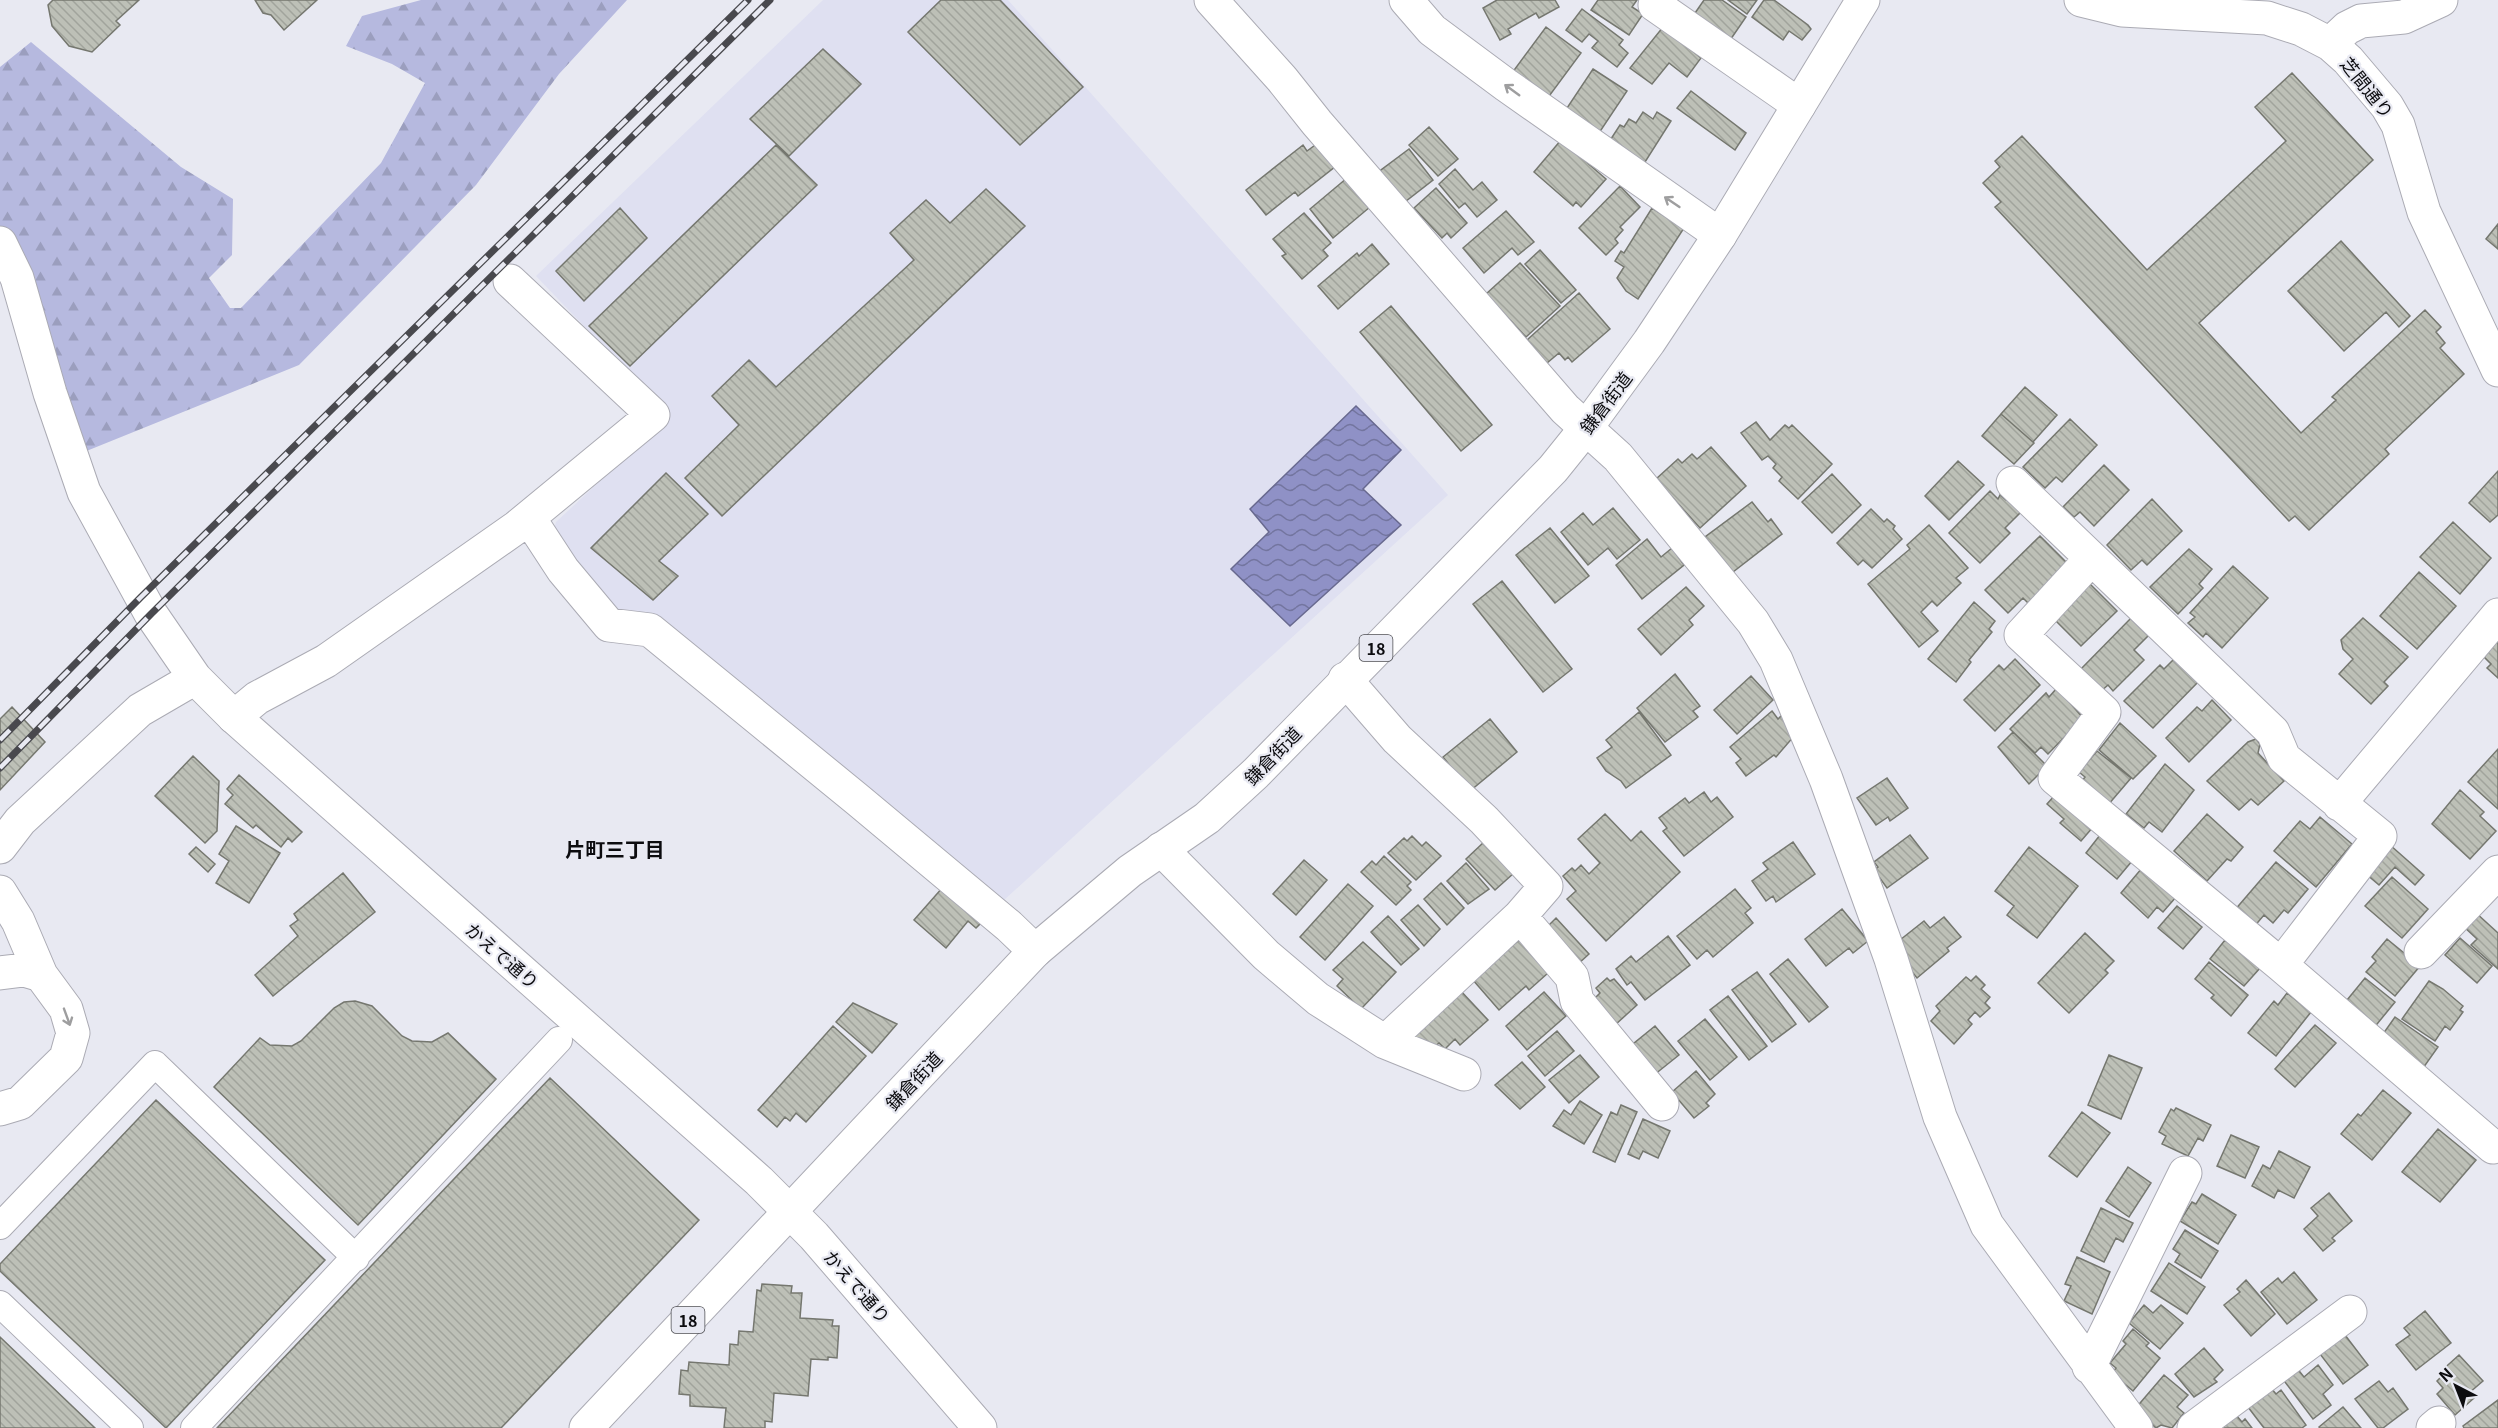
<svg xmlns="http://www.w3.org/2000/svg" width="2498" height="1428" font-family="Georgia,'Noto Sans JP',serif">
<defs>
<pattern id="forest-firs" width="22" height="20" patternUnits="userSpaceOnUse" patternTransform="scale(1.5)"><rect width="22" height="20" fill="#b6b9df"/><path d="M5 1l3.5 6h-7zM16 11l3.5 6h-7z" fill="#9b9ebe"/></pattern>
<pattern id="water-waves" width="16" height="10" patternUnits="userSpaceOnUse" patternTransform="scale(1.5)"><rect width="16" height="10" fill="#8f91c6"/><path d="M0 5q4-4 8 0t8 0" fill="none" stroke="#73759f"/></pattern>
<pattern id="building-back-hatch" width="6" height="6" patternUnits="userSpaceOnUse" patternTransform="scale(1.5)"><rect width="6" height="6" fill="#bdc0b7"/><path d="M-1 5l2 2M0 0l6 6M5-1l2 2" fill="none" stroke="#a1a49c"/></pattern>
</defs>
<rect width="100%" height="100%" fill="#e8e9f2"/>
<path fill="#dfe0f1" d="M823,0H1008L1448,495L1003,901L648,614L609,608L553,533L556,522L670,416L536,276Z"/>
<path fill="url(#forest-firs)" d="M421,0H627L559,74L476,185L299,365L84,452L0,235V67L31,42L181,167L233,199L232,255L209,278L230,308H241L381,163L425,83L392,64L346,46L362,16Z"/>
<path fill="url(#water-waves)" stroke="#68698f" stroke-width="1.5" d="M1356,406L1401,450L1363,489L1401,525L1290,626L1231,569L1269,532L1250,509Z"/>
<path fill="url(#building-back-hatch)" stroke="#75776f" stroke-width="1.5" d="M53,0H139L116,21L120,25L92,52L69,46L52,26L48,5Z
M255,0H317L284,30L271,15L263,13Z
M941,0H1000L1083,87L1020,145L908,32Z
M1497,0H1555L1559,7L1539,18L1536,13L1508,29L1511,34L1500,40L1483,8Z
M1598,0H1637L1632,7L1643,14L1629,35L1591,10Z
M1704,0H1722L1746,17L1726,46L1693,16Z
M1728,0H1757L1747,14Z
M1764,0H1774L1808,25L1811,29L1802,40L1789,31L1783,40L1752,17Z
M1582,9L1623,40L1619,45L1628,53L1617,67L1592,48L1598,41L1589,34L1582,42L1566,30Z
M1546,27L1581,53L1544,103L1509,77Z
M1663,27L1701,58L1687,77L1669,63L1652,84L1630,68Z
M823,49L861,84L789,156L750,119Z
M1593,69L1627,91L1597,136L1563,114Z
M2292,73L2373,160L2199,323L2301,433L2336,400L2332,397L2425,310L2441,327L2436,332L2445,343L2440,348L2464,374L2385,449L2389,454L2309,530L2295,516L2289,521L1995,207L2001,202L1983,183L2000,167L1995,161L2022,136L2147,270L2286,141L2255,107Z
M1691,91L1746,133L1735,150L1677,108Z
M1643,112L1653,119L1657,112L1671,121L1640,170L1605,148L1620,125L1624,127L1629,119L1636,123Z
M1429,127L1458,159L1438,176L1409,145Z
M1561,140L1606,179L1581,207L1576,202L1573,206L1534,172Z
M1318,143L1336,166L1298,196L1295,192L1266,215L1246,190L1303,145L1307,151Z
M776,145L817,185L630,366L589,326Z
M1409,149L1433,180L1401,205L1377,173Z
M1455,169L1473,190L1482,182L1497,200L1477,217L1465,203L1459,208L1439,184Z
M1347,178L1370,207L1333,238L1310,209Z
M1620,186L1640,207L1620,227L1623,230L1615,239L1618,243L1606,255L1579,228Z
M1436,188L1467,223L1451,238L1447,233L1442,238L1414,208Z
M986,189L1025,226L722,516L685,478L739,425L712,396L749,360L776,387L914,260L890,233L926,200L950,223Z
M620,208L647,238L584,301L556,271Z
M1652,208L1684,228L1638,299L1626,291L1617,278L1624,267L1615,261L1621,251L1624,253Z
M1506,211L1534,242L1518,255L1512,248L1484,273L1463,248Z
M1304,213L1331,243L1323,250L1328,256L1302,279L1282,256L1286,254L1273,239Z
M2498,224V249L2486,239Z
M2341,241L2410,316L2399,327L2386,312L2344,351L2288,291Z
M1372,244L1389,264L1338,309L1318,286L1357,253L1359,256Z
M1540,250L1576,290L1561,303L1525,264Z
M1520,263L1560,306L1526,337L1486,294Z
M1579,293L1610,329L1572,362L1568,357L1565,360L1559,353L1547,363L1527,340Z
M1391,306L1492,425L1461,451L1360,332Z
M2025,387L2057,415L2033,442L2001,414Z
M2001,414L2034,443L2014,464L1982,436Z
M2070,419L2097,445L2062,482L2056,477L2045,488L2023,467Z
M1756,422L1770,440L1785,425L1789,428L1792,425L1832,464L1798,499L1779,481L1782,477L1773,468L1776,464L1768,456L1762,460L1741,433Z
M1711,447L1746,486L1700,528L1656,479L1678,459L1682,463L1692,454L1697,459Z
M1958,461L1984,485L1949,520L1925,496Z
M2104,465L2129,490L2094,526L2080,512L2074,517L2063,507Z
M2498,471V515L2490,522L2469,503Z
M666,473L708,514L659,561L678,576L653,600L591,548Z
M1832,474L1861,505L1832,533L1802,502Z
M1990,491L1998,499L2000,495L2006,500L2010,496L2023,510L2005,528L2010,533L1980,563L1949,533Z
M2152,499L2182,531L2147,565L2142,560L2131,570L2107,545Z
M1752,502L1768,522L1771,519L1782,534L1733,572L1705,537Z
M1613,508L1640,540L1617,559L1608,548L1588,565L1561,532L1583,513L1593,525Z
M1871,509L1884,522L1887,519L1895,526L1893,529L1902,539L1872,568L1863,560L1858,565L1837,543Z
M2453,522L2491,558L2460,594L2420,557Z
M1929,525L1968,568L1956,578L1961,583L1937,606L1932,601L1921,612L1938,631L1919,647L1868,584L1910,549L1907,545Z
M1550,528L1589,576L1555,603L1516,555Z
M2040,536L2068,564L2028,603L2023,598L2008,613L1985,590Z
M1647,539L1661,557L1672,548L1684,565L1642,599L1616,565Z
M2189,549L2212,569L2199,584L2203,588L2178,614L2150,587Z
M2233,566L2268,598L2222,648L2206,633L2203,637L2188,623L2195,617L2190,613Z
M2419,572L2456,606L2417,649L2380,616Z
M1502,581L1572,669L1543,692L1473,604Z
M2089,583L2117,611L2081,646L2053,618Z
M1686,587L1704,606L1689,620L1693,625L1661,655L1638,629Z
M1974,602L1995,621L1989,629L1992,632L1969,660L1971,662L1956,682L1928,659Z
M2134,615L2152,632L2134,650L2144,660L2113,691L2108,685L2100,692L2079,671Z
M2363,618L2408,657L2384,682L2388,686L2371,704L2339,674L2353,659L2343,649L2341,640Z
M2493,638L2498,643V678L2487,668L2491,664L2479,652Z
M2176,657L2200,680L2153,728L2124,701L2160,665L2164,669Z
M2015,659L2040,685L1995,731L1964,700L1999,665L2004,670Z
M1675,674L1700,706L1693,711L1698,717L1665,742L1637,708Z
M1751,676L1773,700L1737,734L1714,710Z
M2057,688L2083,718L2048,754L2041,747L2035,753L2010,729L2046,693L2049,697Z
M2212,700L2231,720L2189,762L2166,738L2197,707L2202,711Z
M12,707L45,742L0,790V719Z
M1772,711L1778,719L1783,714L1795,735L1776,757L1774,755L1746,776L1736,763L1741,759L1730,747Z
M1639,712L1671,755L1626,788L1621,781L1606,771L1597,758L1612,747L1606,740Z
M1490,719L1517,752L1470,791L1443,757Z
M2120,723L2156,756L2133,779L2099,750Z
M2013,732L2047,766L2029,784L1998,747Z
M2256,739L2260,744L2258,753L2284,781L2258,805L2251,799L2239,810L2207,781L2248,742Z
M2498,749V809L2468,782Z
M2097,751L2131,778L2108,805L2081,782L2085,777L2079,772Z
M193,756L219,781L217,831L205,843L155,796Z
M2165,764L2194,790L2162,832L2149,822L2144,828L2126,814Z
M239,775L302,832L292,842L288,838L281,847L256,825L253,828L225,804L233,795L227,789Z
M1887,778L1908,808L1890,821L1888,817L1876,825L1857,798Z
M2460,790L2484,812L2480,816L2496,831L2470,859L2432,824Z
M1704,792L1711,802L1717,797L1733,817L1684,856L1663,831L1667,828L1659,818L1685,798L1689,803Z
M2055,795L2093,827L2081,841L2060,823L2064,819L2047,804Z
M1605,814L1631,841L1641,831L1680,872L1606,941L1567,899L1576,891L1563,876L1572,868L1575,871L1581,865L1589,874L1600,863L1578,839Z
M2207,814L2243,847L2231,861L2227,859L2207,881L2174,851Z
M2320,817L2352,844L2316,887L2274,851L2300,821L2310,829Z
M236,826L280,853L249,903L216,883L229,861L219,854Z
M1910,835L1928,858L1887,888L1874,870L1878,867L1874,862Z
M2100,835L2132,861L2117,879L2086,853Z
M1412,836L1422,846L1426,842L1441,856L1416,880L1388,853L1404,838L1407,841Z
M1485,841L1514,873L1495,890L1466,859Z
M1793,842L1815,874L1776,902L1773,896L1766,901L1752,881L1768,869L1763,863Z
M2390,845L2424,875L2415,885L2395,867L2379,885L2366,874Z
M196,847L215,864L208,872L189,854Z
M2029,847L2078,886L2037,938L2007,915L2014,906L1995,891Z
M1384,856L1411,882L1407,886L1411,890L1396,905L1361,872L1372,861L1376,865Z
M1304,860L1327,880L1296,915L1273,894Z
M2276,862L2308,889L2288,913L2284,910L2273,923L2264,915L2253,928L2234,911Z
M1466,863L1489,889L1468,904L1447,881Z
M2142,868L2176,897L2163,912L2157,907L2148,918L2121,893Z
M343,873L375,912L273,996L255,975L298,936L290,926L298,920L294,914Z
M2392,877L2428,909L2402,938L2365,906Z
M1441,883L1464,908L1447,925L1424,899Z
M1348,884L1373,906L1325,960L1300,937Z
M943,887L982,922L976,928L968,921L946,948L914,920Z
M1735,889L1751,908L1745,913L1753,923L1713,957L1707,950L1697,959L1677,936Z
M1418,905L1440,929L1424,946L1401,920Z
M2177,906L2202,927L2183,949L2158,928Z
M1842,909L1868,941L1853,953L1849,948L1826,966L1805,939Z
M2475,912L2498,933V969L2471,945L2477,939L2463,926Z
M1388,916L1419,949L1401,965L1371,932Z
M1944,917L1961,937L1947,948L1949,951L1917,978L1905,963L1900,940L1924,921L1930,928Z
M1556,918L1589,954L1577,965L1547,927Z
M2085,933L2114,961L2105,970L2108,973L2069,1013L2038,983Z
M1668,936L1690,965L1645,1000L1631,982L1627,985L1616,969L1631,956L1636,962Z
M2460,938L2492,966L2477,983L2445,955Z
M2387,939L2420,966L2395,996L2366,972L2376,961L2372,957Z
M1519,940L1548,973L1529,990L1526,986L1499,1010L1473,980Z
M2225,940L2260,968L2244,986L2210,959Z
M1363,942L1396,972L1361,1009L1337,986L1343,979L1333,970Z
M1788,959L1828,1007L1809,1022L1770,974Z
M2209,962L2248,995L2231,1016L2211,998L2214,995L2195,979Z
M1757,972L1796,1024L1772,1042L1732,990Z
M1976,976L1985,985L1981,989L1990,997L1985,1003L1990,1008L1980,1017L1975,1012L1968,1020L1972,1024L1954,1044L1931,1021L1940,1011L1936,1006L1966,977L1971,981Z
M1607,978L1610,981L1614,979L1637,1005L1615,1025L1593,1000L1600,993L1596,988Z
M2365,978L2395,1002L2373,1029L2343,1005Z
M2429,981L2443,989L2463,1006L2460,1010L2463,1012L2450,1030L2445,1026L2435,1041L2402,1019Z
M1459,989L1488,1020L1460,1045L1455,1039L1445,1049L1439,1043L1432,1049L1408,1036Z
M1544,992L1566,1016L1527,1050L1506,1026Z
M2287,993L2311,1012L2276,1056L2248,1033L2274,1001L2278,1005Z
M1728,996L1767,1046L1749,1060L1710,1010Z
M355,1001L372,1006L402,1036L412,1041L432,1042L448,1033L496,1079L358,1225L214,1087L260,1038L270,1045L292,1046L301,1041L334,1008L344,1002Z
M853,1003L897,1024L872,1053L836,1022Z
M2395,1017L2438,1047L2421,1071L2378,1041Z
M1705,1019L1737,1057L1710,1080L1678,1041Z
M2315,1025L2336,1043L2295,1087L2275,1069Z
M833,1026L866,1056L806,1122L796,1113L790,1121L785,1117L777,1127L758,1110Z
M1655,1026L1679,1055L1654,1075L1633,1044Z
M1557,1031L1574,1051L1545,1076L1528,1056Z
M1580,1055L1599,1077L1569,1103L1549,1080Z
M2109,1055L2142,1068L2121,1119L2088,1105Z
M1522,1062L1545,1087L1520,1109L1495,1085Z
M1696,1071L1715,1094L1706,1103L1709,1106L1694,1118L1672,1092Z
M550,1078L699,1220L501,1428H217Z
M2383,1090L2411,1113L2372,1160L2341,1134L2358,1114L2361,1116Z
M156,1100L325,1260L166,1428L0,1271V1264Z
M1580,1101L1602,1115L1584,1144L1553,1126L1564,1110L1571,1115Z
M1621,1105L1637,1112L1615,1162L1593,1152L1611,1112L1617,1115Z
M2176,1108L2211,1125L2203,1141L2198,1138L2188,1156L2162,1144L2166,1136L2159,1132L2171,1109L2174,1111Z
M2082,1112L2110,1133L2077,1177L2049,1156Z
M1643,1119L1670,1131L1658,1158L1643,1151L1639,1159L1628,1154Z
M2438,1129L2476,1160L2440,1202L2402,1172Z
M2231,1135L2259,1147L2245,1178L2217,1166Z
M2279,1151L2310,1167L2294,1198L2278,1190L2274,1198L2252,1186L2263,1165L2270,1169Z
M2128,1167L2151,1183L2129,1217L2106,1201Z
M2329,1193L2352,1221L2332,1238L2335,1241L2323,1251L2304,1229L2318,1216L2311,1208Z
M2202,1194L2236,1215L2218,1244L2180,1221L2192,1202L2196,1204Z
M2101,1208L2133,1223L2123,1242L2116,1238L2104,1262L2081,1251Z
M2185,1230L2218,1251L2201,1278L2175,1262L2180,1254L2173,1249Z
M2077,1257L2110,1272L2092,1314L2064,1301L2071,1286L2065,1284Z
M2169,1263L2205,1287L2187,1314L2151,1291Z
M2294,1272L2317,1300L2287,1324L2261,1292L2278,1278L2282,1283Z
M2246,1280L2275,1314L2251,1336L2224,1305L2240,1292L2237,1289Z
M762,1284L792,1286L791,1293H802L800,1318L833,1320L832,1326H839L837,1358L828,1357V1360L811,1359L808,1396L774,1393L772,1422L765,1421V1428H724L726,1408L690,1406V1395L679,1394L681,1370L688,1371L689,1362L729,1365L730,1344L738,1345L739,1331L753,1332L757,1290L761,1291Z
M2144,1305L2153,1313L2161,1305L2183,1323L2160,1349L2129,1323Z
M2425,1311L2451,1343L2416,1370L2396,1345L2410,1335L2404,1328Z
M2133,1329L2149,1343L2146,1346L2160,1358L2133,1391L2112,1373L2116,1368L2110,1363L2126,1344L2123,1341Z
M2345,1335L2368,1365L2343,1384L2320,1354Z
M0,1337L95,1428H0Z
M2204,1348L2223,1370L2214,1379L2217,1382L2194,1397L2175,1374Z
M2459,1355L2483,1381L2469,1393L2474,1398L2455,1415L2437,1394L2443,1388L2437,1381L2442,1376L2439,1373Z
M2318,1365L2333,1385L2323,1394L2331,1405L2313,1419L2282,1378L2296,1367L2304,1377Z
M2164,1375L2188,1395L2177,1407L2184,1413L2172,1428L2161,1425L2156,1428L2135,1409Z
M2379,1381L2388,1392L2393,1388L2408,1409L2383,1428H2378L2355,1399Z
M2271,1388L2276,1394L2281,1390L2306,1425L2302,1428H2264L2248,1407Z
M2498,1400V1428H2464L2463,1426Z
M2343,1407L2361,1428H2320L2319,1427Z
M2236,1415L2242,1422L2245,1419L2252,1428H2220Z"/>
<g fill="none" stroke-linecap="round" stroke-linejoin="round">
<defs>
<path id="pedestrian" d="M0,1226L155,1064L356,1258
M0,1304L130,1428
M194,1428L559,1040"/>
<path id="minor" d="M1211,0L1282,79L1317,123L1565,409L1618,457L1753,622L1776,660L1826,779L1891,959L1940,1117L1987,1225L2136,1428
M1406,0L1432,30L1506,85L1720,235
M2081,0L2122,10L2267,18L2301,29L2330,44L2348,60L2387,106L2398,125L2424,212L2498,370
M1655,5L1799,105
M2330,44L2347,28L2361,21L2404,17L2441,0
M2013,483L2273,732L2284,758L2380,836L2281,965
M529,518L563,570L609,625L650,630L858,800L1009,926L1035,951
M2091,559L2021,635L2104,712L2055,778L2281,965L2493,1147
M1345,679L1397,739L1484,820L1546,886L1520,916L1385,1042
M234,717L257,698L326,661L517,527L653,415L510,281
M2339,804L2498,615
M1161,849L1266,955L1318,999L1385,1042L1464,1074
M0,892L18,921L41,975L66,1009L73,1033L66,1058L20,1103L0,1109
M1520,916L1572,977L1577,1001L1662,1104
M2421,952L2498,872
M0,973L24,970L41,975
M2089,1367L2185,1173
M2194,1428L2350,1312
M2433,1428L2439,1423"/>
<path id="tertiary" d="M0,243L17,278L50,393L84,492L151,614L195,678L234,717L759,1181L814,1236L980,1428
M0,847L20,821L140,710L195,678"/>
<path id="primary" d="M586,1428L1035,951L1130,871L1207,818L1256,773L1553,469L1586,428L1649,342L1720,235L1863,0"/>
</defs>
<use href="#pedestrian" stroke="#ababb4" stroke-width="28"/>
<use href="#minor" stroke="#ababb4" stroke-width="35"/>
<use href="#tertiary" stroke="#ababb4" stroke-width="35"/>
<use href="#primary" stroke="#ababb4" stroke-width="35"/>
<use href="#pedestrian" stroke="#fff" stroke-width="26"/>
<use href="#minor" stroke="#fff" stroke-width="33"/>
<use href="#tertiary" stroke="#fff" stroke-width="33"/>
<use href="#primary" stroke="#fff" stroke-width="33"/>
<defs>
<path id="rail" d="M0,740L141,597L748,0
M0,768L151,614L770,0"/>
</defs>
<use href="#rail" stroke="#49494e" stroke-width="7"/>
<use href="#rail" stroke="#e8e9f2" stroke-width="4.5" stroke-dasharray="14" stroke-linecap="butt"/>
</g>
<defs><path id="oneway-shaft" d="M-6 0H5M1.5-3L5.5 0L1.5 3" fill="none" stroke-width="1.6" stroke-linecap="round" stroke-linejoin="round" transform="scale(1.5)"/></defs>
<g stroke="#9e9e9f">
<use href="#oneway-shaft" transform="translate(1512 90) rotate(-144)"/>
<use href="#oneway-shaft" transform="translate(1672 202) rotate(-146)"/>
<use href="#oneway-shaft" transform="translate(67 1017) rotate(70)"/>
</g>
<g text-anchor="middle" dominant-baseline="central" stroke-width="4.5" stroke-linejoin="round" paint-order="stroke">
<g fill="#e8e9f2" stroke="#4e4e53" stroke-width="1.5">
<rect x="1359.5" y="635" width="33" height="26" rx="4.5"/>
<rect x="671.5" y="1307" width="33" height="26" rx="4.5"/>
</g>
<g font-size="16" font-weight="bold" fill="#0c0c0f">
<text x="1376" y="648">18</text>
<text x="688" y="1320">18</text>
</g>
<g font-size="18" fill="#0c0c0f" stroke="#e8e9f2">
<text transform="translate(2368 87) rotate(51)">芝間通り</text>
<text transform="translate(1605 402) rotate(-53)">鎌倉街道</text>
<text transform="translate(1272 755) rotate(-46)">鎌倉街道</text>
<text transform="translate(503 955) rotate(41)">かえで通り</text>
<text transform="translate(913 1080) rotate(-47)">鎌倉街道</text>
<text transform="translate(858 1286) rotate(49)">かえで通り</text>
</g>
<g font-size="20" font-weight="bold" fill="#0c0c0f" stroke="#e8e9f2">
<text x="615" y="848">片町三丁目</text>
</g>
</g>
<g transform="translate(2456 1386) rotate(318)" stroke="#e8e9f2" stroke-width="4.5" paint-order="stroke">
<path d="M0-4.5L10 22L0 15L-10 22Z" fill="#0c0c0f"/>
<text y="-9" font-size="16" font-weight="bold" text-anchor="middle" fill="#0c0c0f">N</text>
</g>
</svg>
